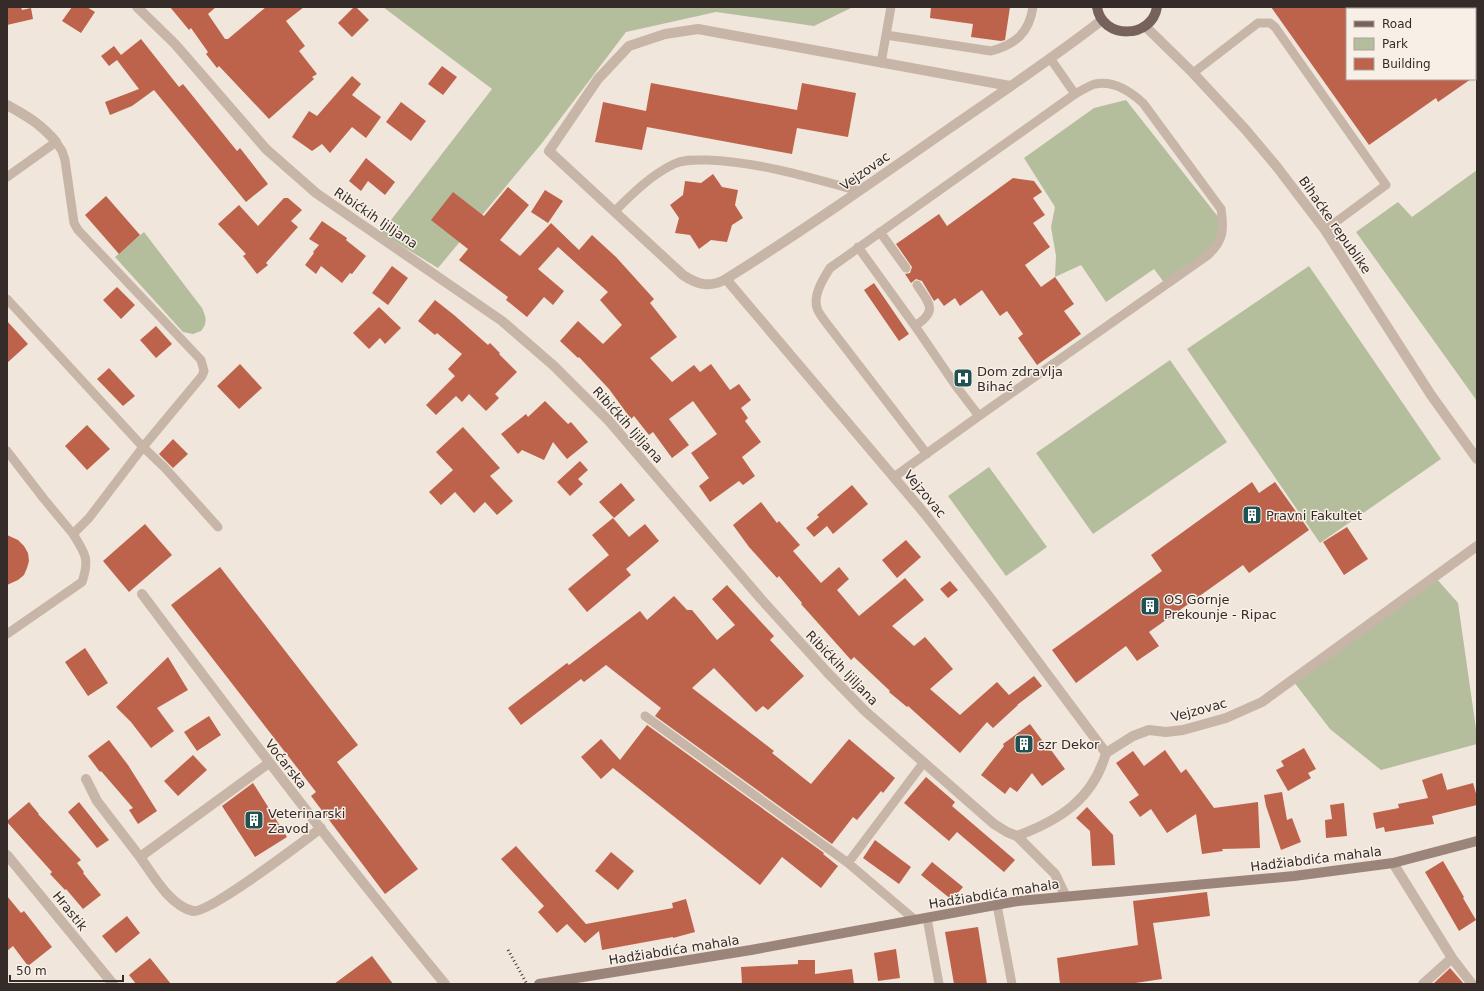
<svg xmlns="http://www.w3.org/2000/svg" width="1484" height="991" font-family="'DejaVu Sans',sans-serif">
<rect width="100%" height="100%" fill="#f0e6db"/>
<path fill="#b4be9c" d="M383,7H853L814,26L716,12L626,32L542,143L438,268L381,233L492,89Z
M1126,100L1223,223L1217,247L1166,285L1154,269L1106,302L1081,265L1055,277L1056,256L1051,227L1055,207L1024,158L1094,108Z
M1477,170V401L1356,232L1398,202L1412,217Z
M144,232L202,308C206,317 208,323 201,331L193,334L183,332L115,257Z
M1309,266L1441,459L1320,543L1187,349Z
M1170,360L1227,442L1093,534L1036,453Z
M989,467L1047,547L1006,576L948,496Z
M1435,577L1458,603L1477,736V744L1381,770L1330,729L1290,677Z"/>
<path fill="#be634b" d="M12,7H21L22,10L31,8L33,19L7,25V8Z
M72,7H87L95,12L81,33L62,21Z
M170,7H216L208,14L225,39H228L266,7H304L286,21L305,46L299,51L317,74L312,77L314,79L269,119L219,66L217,68L206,54L208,52L191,28L189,30Z
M354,7H356L369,20L352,37L338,23Z
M931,7H1010L1005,40L1001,41L971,37L973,24L930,18Z
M1271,7H1347V79H1471L1438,102L1436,98L1369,145Z
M141,39L179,87L183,84L237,151L240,148L268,184L246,202L154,90L132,106L110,115L105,102L139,89L117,60L109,66L101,56L114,46L121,55Z
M442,66L457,77L443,95L428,84Z
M352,76L361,84L352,95L381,117L366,138L352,127L330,153L322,144L312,151L292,137L309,111L317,116Z
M651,83L797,110L802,83L856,93L848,137L797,128L792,154L647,127L642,150L595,142L603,102L646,111Z
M401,102L426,121L411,141L386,122Z
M366,158L395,182L385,195L368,181L361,191L349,181Z
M713,174L722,187L738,190L735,205L743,218L732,225L727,242L711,240L699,249L690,235L675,233L679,218L670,205L683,195L685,181L701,183Z
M1013,178L1034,181L1042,192L1033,198L1045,215L1033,223L1050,247L1025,265L1041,287L1055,277L1074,304L1064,311L1081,334L1037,365L1018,338L1023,334L1007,311L1000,316L982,290L960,306L955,298L944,306L938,298L934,301L922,281L916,279L911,283L905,274L910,273L912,267L896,244L939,214L947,226Z
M508,187L529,205L500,240L520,256L551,223L579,250L592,235L616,257L654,299L650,303L677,337L650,358L672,382L694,365L700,372L711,364L730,390L739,384L751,400L741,408L748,418L745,421L761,442L742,457L755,476L743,485L739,481L710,502L699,486L709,478L691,453L717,434L693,401L669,419L689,445L672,458L653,432L649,435L634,416L631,419L609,389L579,357L578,358L560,341L578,321L603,344L622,325L600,300L608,292L558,247L538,269L564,291L553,305L544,297L527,317L506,300L508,297L459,260L468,249L431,220L453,192L484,216Z
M545,190L563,201L548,223L531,212Z
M106,196L140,235L119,254L85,215Z
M284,198H288L302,210L291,221L298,227L266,263L268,265L257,274L243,256L246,254L218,224L239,205L258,226Z
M322,221L347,238L346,240L366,256L352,274L350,273L342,283L321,266L316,274L305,265L314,253L313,252L319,245L309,239Z
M392,266L408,278L388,305L372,293Z
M874,283L909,334L899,341L864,290Z
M117,287L135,305L121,319L103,300Z
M435,300L454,315L488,345L490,343L500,353L499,354L517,372L495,394L499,398L486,411L469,394L462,402L456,396L436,415L426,405L455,376L448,369L462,354L437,333L435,335L418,321Z
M379,307L401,328L385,344L380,338L369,349L353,333Z
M7,321L28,344L7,363Z
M156,326L172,344L156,358L140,340Z
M240,364L262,388L239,409L217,386Z
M109,368L135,396L123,406L97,379Z
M545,401L568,424L571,422L588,442L567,459L553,442L544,460L522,450L518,454L501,434L526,414L528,417Z
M87,425L110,449L87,470L65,446Z
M463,427L500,468L490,476L513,501L497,515L485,502L474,513L455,492L441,505L429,492L453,470L436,452Z
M173,439L188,454L173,468L159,454Z
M580,461L588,470L578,479L583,484L570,496L557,482Z
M1252,482L1259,493L1275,482L1309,530L1249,573L1243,565L1149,632L1159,646L1137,661L1126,646L1076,683L1052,650L1162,571L1151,555Z
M621,483L635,500L614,518L599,502Z
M852,485L868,504L833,534L827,526L814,537L806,528L819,517L817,515Z
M761,502L777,523L779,521L800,545L793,551L821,583L839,567L849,579L837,590L859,616L905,578L924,600L892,626L914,646L925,637L953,669L930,689L960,715L997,682L1009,695L1034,676L1042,686L1017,705H1018L993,728L987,722L960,753L908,706L907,707L889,692L890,691L854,657L851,660L801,604L802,603L779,576L777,578L749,547L733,525Z
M613,518L629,537L645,524L659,541L626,569L631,575L587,612L568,589L609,555L592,535Z
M145,524L172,555L129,592L103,561Z
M1347,527L1368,559L1344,575L1323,542Z
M7,535L18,540L24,546L28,553L29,561L27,568L24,575L18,580L7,585Z
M906,540L921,557L897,578L882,560Z
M220,567L358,745L337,762L418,869L385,894L311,796L316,792L171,605Z
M950,581L958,590L948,598L940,589Z
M727,585L774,636L770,640L804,676L768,710L763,706L756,712L714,668L692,688L774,751L772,753L811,784L849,739L895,778L883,793L881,791L857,820L853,817L832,844L655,716L661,708L606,665L584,682L581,679L521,725L508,708L567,663L569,665L640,611L647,620L674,596L687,610H692L717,640L735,625L712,599Z
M85,648L108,683L88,696L65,662Z
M168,657L188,690L157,708L174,731L151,748L131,722L116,707Z
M209,716L221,735L197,751L184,732Z
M1030,724L1050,751L1051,750L1065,769L1042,786L1032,773L1017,792L1010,787L1005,794L981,775L1004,746L1003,744Z
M647,725L824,853L823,854L838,866L821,888L782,857L760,885L613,768L601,779L581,757L601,739L620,760Z
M109,740L128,765L157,811L138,824L129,810L133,808L101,771L100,772L88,756Z
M1304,748L1316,769L1308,773L1311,778L1288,791L1276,770L1284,766L1281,761Z
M1165,750L1181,773L1186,769L1214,808L1258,802L1260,848L1222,849L1223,851L1202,854L1196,814L1167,833L1151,809L1140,817L1129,802L1139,795L1116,763L1133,751L1144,766Z
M193,755L207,770L178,796L164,781Z
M1442,773L1447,790L1473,783L1477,797V805L1432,816L1434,824L1385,832L1384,827L1376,829L1373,813L1399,808L1398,804L1428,798L1422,780Z
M926,777L955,802L952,806L1015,860L1004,872L957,832L949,841L904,803Z
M253,783L287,837L255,857L222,806Z
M1282,792L1287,820L1292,818L1301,842L1281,850L1266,806L1264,795Z
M29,802L39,814H38L81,860L77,863L84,872L83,873L101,895L83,909L66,889L65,890L50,874L52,872L7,822V821Z
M79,802L109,840L97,848L68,812Z
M1344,803L1347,836L1326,838L1325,820L1332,819L1330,805Z
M1087,807L1113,835L1115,865L1092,866L1090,831L1076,818Z
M875,840L911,867L899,884L863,858Z
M516,846L586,924L673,908L672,903L686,899L695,932L673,938V937L602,950L599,931L585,943L567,924L557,933L538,912L544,906L501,859Z
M611,852L634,871L618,890L595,871Z
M1443,861L1464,897L1463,898L1476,920L1459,931L1425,872Z
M932,862L963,887L952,900L921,875Z
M1207,892L1210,916L1153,923L1162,979L1129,984H1060L1057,958L1138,945L1133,901Z
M7,896L21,913L24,911L52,947L28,966L13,946L7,951Z
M127,916L140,933L116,953L102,936Z
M978,927L987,984H954L945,932Z
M896,949L900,978L878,981L874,953Z
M372,956L393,984H334Z
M150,958L171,984H136L129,975Z
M798,960H815V974L852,969L854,984H742L741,967L798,964Z
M1450,968L1464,984H1433L1447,971Z"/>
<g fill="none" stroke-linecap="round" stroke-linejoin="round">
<path stroke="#c7b5a8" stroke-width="9" d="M886,35L991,51C1016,44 1029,33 1033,7
M881,63L891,7
M1193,73L1258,23H1270L1275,27L1386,185L1325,230
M7,177L56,142L62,151L65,160L74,223L78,230L201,360L204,371L202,376L143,447L165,468L218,527
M615,211C633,193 651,175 674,164C684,159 696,160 707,160C759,162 809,177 859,191
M880,232L906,268
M858,247L915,326L956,386L979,416L894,477
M7,299L143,447L89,518L73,534C85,553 90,559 82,582L7,634
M915,326C938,311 930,304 917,285
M979,416L1208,255C1224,240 1224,230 1221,209L1143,103C1130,91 1113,80 1095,84C1088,86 1081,91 1075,94
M7,451L44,499L73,534
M927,454L824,320C822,317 818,312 817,308C813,295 823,279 830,268L1075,94L1050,58
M645,716L848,863L915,920
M848,863L924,762
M997,905L1012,984
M927,918L939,984"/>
<path stroke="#c7b5a8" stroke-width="10" d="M137,7L175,44L266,149L316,193L502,321L554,366L609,421L761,599L827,672L865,711L994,824L1007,832L1017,836L1055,874L1065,895
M1102,20C1052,59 999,94 947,130C874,181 801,232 726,279L925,514L991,599L1106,753
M1145,26L1193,73L1245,129L1277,167L1325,230L1431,395L1477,459
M7,105C27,116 41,124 56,142
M726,279C710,288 698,285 683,275L549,151L598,79L629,46L665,34L698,29L1010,86
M142,594C241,726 340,857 445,984
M1106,753L1133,736L1149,730L1166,732L1183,730L1226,718L1262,702L1477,546
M269,763L140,857C153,875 170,906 193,911C208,914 304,841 321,828
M86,779L97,801L140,857
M1017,836C1060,820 1093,799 1106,753
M7,855L113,984
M1393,863L1452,958L1472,984
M1423,984L1452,958"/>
<path stroke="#9b857a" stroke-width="10" d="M539,984L751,950L1018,901L1294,876L1393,863L1477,841"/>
<path stroke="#76625a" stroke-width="10" d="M1097,7C1102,40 1152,39 1157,7"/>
<path stroke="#352b28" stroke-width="3" stroke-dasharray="1 3" stroke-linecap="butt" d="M508,950L527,984"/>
</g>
<defs>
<symbol id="hospital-square" viewBox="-11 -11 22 22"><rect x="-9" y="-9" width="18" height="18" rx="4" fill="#205253" stroke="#f8f0e7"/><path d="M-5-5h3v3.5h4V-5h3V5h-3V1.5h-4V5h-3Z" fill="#fff"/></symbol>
<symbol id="building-square" viewBox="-11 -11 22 22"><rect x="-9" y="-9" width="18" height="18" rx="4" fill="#205253" stroke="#f8f0e7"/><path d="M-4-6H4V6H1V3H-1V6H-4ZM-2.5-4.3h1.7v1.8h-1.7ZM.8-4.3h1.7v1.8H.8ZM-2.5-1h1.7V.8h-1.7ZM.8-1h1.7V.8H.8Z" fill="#fff"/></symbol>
</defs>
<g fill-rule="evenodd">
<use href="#hospital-square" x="952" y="367" width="22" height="22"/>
<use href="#building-square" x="1241" y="504" width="22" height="22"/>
<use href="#building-square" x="1139" y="595" width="22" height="22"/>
<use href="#building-square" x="1013" y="733" width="22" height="22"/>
<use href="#building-square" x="243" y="809" width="22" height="22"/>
</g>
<g text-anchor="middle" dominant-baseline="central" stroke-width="3" stroke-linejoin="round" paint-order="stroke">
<g font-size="13" fill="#352b28" stroke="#f8f0e7">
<text transform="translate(865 171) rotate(-35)">Vejzovac</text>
<text transform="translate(376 218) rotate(34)">Ribićkih ljiljana</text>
<text transform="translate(1335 225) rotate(55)">Bihaćke republike</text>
<text transform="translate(628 425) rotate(48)">Ribićkih ljiljana</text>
<text transform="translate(925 494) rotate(50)">Vejzovac</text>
<text transform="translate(842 668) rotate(46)">Ribićkih ljiljana</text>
<text transform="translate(1199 710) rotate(-15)">Vejzovac</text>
<text transform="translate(286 764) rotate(52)">Voćarska</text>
<text transform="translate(1316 859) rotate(-7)">Hadžiabdića mahala</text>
<text transform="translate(994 894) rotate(-9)">Hadžiabdića mahala</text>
<text transform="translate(70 911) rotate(51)">Hrastik</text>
<text transform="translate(674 950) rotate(-9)">Hadžiabdića mahala</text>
</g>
<g font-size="13" fill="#352b28" stroke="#f8f0e7" text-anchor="start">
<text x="977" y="371">Dom zdravlja<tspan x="977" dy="15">Bihać</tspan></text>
<text x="1266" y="515">Pravni Fakultet</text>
<text x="1164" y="599">OS Gornje<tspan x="1164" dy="15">Prekounje - Ripac</tspan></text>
<text x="1038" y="744">szr Dekor</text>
<text x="268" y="813">Veterinarski<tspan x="268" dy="15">Zavod</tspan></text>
</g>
</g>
<rect width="1484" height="991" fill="none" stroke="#352b28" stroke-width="16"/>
<rect x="1346" y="8" width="130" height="72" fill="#f8f0e7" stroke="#aaa19b"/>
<rect x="1354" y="21" width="20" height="6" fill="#76625a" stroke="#aaa19b"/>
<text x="1382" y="28" font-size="12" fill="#352b28">Road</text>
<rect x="1354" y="38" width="20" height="12" fill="#b4be9c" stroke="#aaa19b"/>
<text x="1382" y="48" font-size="12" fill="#352b28">Park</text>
<rect x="1354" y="58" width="20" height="12" fill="#be634b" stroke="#aaa19b"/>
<text x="1382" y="68" font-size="12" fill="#352b28">Building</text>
<path d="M10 975v6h113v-6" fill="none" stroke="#352b28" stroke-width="2"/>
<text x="16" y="975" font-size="12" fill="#352b28" stroke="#f8f0e7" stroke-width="3" paint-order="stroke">50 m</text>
</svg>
